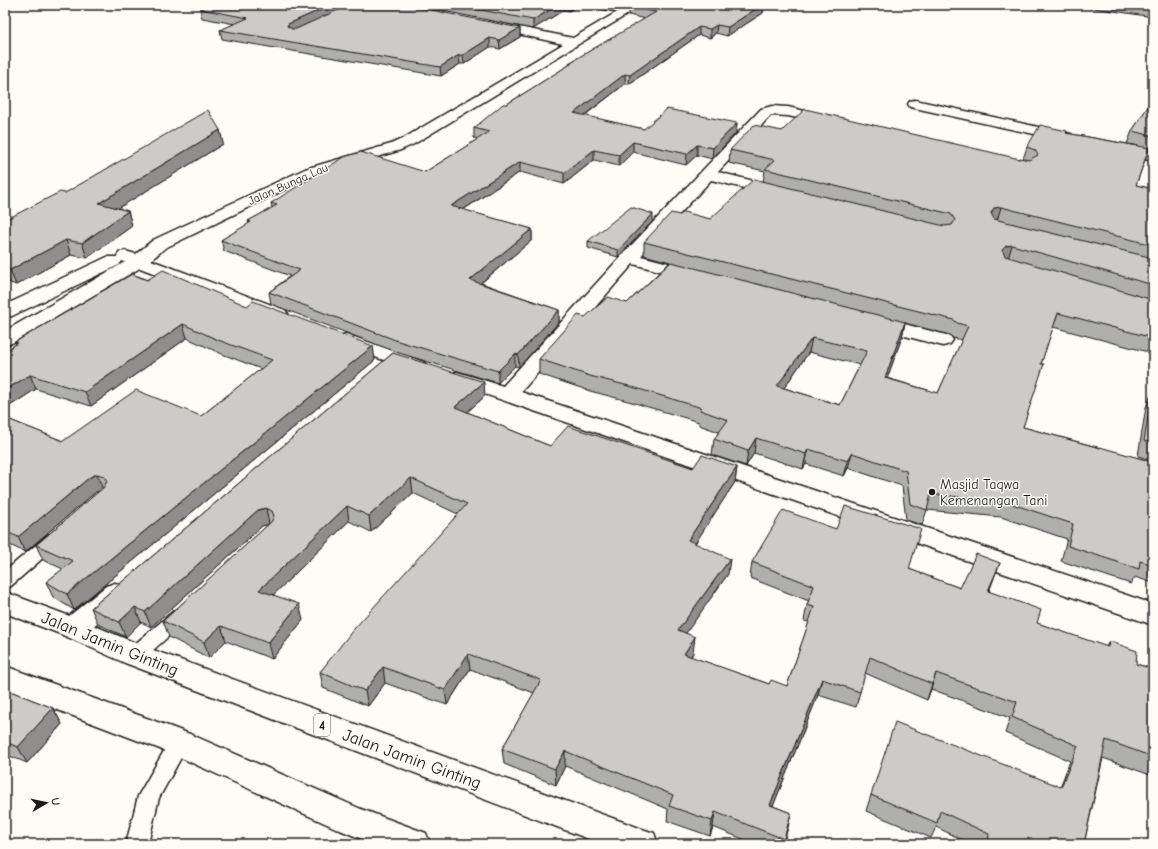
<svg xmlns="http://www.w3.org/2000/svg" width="1158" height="849" font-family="'Comic Neue',sans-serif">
<rect width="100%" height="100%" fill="#fdfcf7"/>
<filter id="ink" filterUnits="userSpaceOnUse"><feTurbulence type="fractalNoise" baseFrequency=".025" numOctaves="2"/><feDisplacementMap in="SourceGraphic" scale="8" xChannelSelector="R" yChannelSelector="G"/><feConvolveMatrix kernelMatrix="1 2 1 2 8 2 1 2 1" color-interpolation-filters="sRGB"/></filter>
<g filter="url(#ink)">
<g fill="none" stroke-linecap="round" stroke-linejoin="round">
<defs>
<path id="lane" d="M54,533L60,535L63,539L60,543L11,586L5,588V571L48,535Z
M181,608L187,610L190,615L187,620L142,660L135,663L128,660L125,655L128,650L175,610Z
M179,734L186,737L189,743L159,798L148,844H126L138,796L172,737Z"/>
<path id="street" d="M629,5H643L414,144L401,150L315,175L165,248L151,260L285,310L288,314L285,318L278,320L271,318L140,268L12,343L5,345V331L125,262L122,261L119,265L12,316L5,318V305L107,257H117L119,252L125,251L136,254L153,240L305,169L391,144L404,138L563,44L486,27L484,25L486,23L490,21L573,38Z
M915,100L1066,133L1071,134L1073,137L1071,140L1066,141L910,107L908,104L910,101Z
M772,106L788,107L834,118L836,121L834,124L829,125L788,116L771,115L718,172L782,188L784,191L782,194L776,196L711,180L641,256L700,271L703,275L700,279L694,280L633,264L521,392L1153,604V625L450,382L447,378L450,374L457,372L503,386L623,254L761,109Z
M1117,144L1153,151V161L1112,151L1110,148L1112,145Z
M874,316L950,336L953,340L950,344L943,346L867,326L864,322L867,318Z
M346,334L424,362L427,366L424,370L417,372L339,344L336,340L339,336Z
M115,583L124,586L128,593L124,600L83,635L73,639L63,635L59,628L63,621L106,586Z"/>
<path id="highway" d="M5,592L83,621L145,647L642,829L654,833L658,844H602L125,663L63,635L5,613Z
M5,666L190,734L361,809L426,833L430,844H374L340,830L168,752L5,690Z"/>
</defs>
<use href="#lane" stroke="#1c1c1c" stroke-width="3"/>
<use href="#street" stroke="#1c1c1c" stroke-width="3"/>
<use href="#highway" stroke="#1c1c1c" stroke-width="3"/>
<use href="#lane" fill="#fdfcf7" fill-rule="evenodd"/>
<use href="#street" fill="#fdfcf7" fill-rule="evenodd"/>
<use href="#highway" fill="#fdfcf7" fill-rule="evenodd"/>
</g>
<path fill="#afafac" stroke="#1c1c1c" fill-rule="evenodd" d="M413,5H626L614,12L579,5L569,11L564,10L533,29Z
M632,5H764L763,13L727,36L716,33L710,38L699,35L629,84H625L584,116L644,129L737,123L736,133L712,159L697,155L686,165L633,152L619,166L594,160L564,184L520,172L463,210L532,229V240L481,283L559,310V322L519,367L515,366L498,383L399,353L271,304L269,292L290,276L224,251L221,240L249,224L248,221L272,208L271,203L425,172L478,139L474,138V128L507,104L569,65V63L645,19L629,15V7Z
M1074,5H1153V17Z
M200,9L520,28V37L500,49L490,47L464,64H460L441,76L222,39L220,30L235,24L202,18Z
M1153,99V149H1149L1136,185L1153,189V350L1152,353L1053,327L1041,364L1023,427L1153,462V583L1135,577L1131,584L1061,561L1067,539L1001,517L927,510L922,525L906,520L902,486L848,468L844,476L806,464L803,469L754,453L746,466L712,455L714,439L719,432L699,425V422L628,401L590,391L539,374V359L585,317L627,303L670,262L644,255V242L680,215L710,219L763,182L765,171L729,163L730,150L782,131L1020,159H1023L1027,147L1067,131L1066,133L1139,146L1127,144L1132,131ZM905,323L950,335L953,338L962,340L938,393L887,378L902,337ZM809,352L860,365L840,405L784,388Z
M220,130L223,144L118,208L128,211L132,226L87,258L71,255L16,285L5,281V220L65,193Z
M653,221L618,257L588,248V241Z
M132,274L375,360L74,610L53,597L46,582L63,569L43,560L36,545L100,491L96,492L25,552L5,543V418L63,441L201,416L261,369L222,354L187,338L91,406L36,389L5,409V351L16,344L15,342Z
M393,353L485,396L467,412L550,446L693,468L737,467L735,482L695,543L728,574L685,633L693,653L691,657L769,684L787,686L809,622L804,621L807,605L809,601L750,578L752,562L909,569L960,588L994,578L989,591L1037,623L1106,647L1109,641L1136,664L1153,669V776L1103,758L1084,844H971L936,827L931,838L866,811L871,795L1060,787L1070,761L1005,733L1010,718L931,689L927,700L865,673L856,707L818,695L773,806L791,813L783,844H755L713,827L710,836L667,821L668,809L565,766L556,785L504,764L502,749L534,693L470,669L447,705L385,683L368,706L323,688L320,672L458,514L413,493L371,532L349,521L273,595L303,620L272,659L226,641L209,658L169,637L163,621L269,524L262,526L151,627L141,622L126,637L98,624L91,608Z
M1152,392H1153V461L1138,456L1146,407Z
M5,689L53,708L62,724L27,763L5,754Z"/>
<path fill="#8f8e8c" stroke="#1c1c1c" d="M331,5H352L289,33L287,26L288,24Z
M558,5H564V10L533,29V20Z
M569,5H579L569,11Z
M614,5H626L614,12Z
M762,5H764L763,13L727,36L728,27Z
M717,25L716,33L710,38V29Z
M699,27V35L629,84L630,75Z
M520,28V37L500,49L499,40Z
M490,38V47L464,64L463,55Z
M459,55L460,64L441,76L440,67Z
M625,74V84L574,123V113Z
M737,123L736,133L712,159L713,148Z
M220,130L223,144L104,217L99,203Z
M633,142V152L619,166V155Z
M697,145V155L686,165L687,154Z
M594,150V160L564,184V173Z
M520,162V172L452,217L451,206Z
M1001,207L997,221L991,222V213L994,208Z
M128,211L132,226L87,258L82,243Z
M653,214V221L618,257V250Z
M532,229V240L471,291L470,280Z
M66,240L71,255L16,285L10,270Z
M1012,245L1008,259L1002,260V250L1006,246Z
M559,310V322L519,367L518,355Z
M905,322L902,337L882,393L885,378Z
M183,324L187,338L91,406L85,392Z
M812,338L809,352L775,401L777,386Z
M373,346L375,360L74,610L67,594Z
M515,354V366L498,383V371Z
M30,375L36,389L5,409V390Z
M484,382L485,396L456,422L455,407Z
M756,438L754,453L746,466L748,451Z
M808,449L806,464L803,469L806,454Z
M852,453L848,468L844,476L848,461Z
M737,467L735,482L687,556L688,540Z
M97,474L103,490L96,492L25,552L18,537L90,477Z
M411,478L413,493L371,532L369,516Z
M347,506L349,521L263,605L259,590Z
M266,508L269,524L262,526L151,627L145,612L258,510Z
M730,559L728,574L677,646L678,630Z
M1000,563L994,578L983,606L988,591Z
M299,604L303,620L272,659L268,643Z
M135,607L141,622L126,637L119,622Z
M221,626L226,641L209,658L204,642Z
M695,637L693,653L683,670L684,654Z
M468,654L470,669L447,705L445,690Z
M383,667L385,683L368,706L365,691Z
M936,673L931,689L927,700L932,684Z
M822,679L818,695L767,821L770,805Z
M53,708L62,724L27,763L18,747Z
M565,751V766L556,785L555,769Z
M715,812L713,827L710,836L712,821Z
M791,813L788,828L783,844L784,839Z"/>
<path fill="#cccbc8" stroke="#1c1c1c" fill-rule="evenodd" d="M210,5H331L288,24L287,26L292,29H296L349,5H406L520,28L499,40L490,38L463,55H459L440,67L220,30L248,18L200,9Z
M455,5H558L533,20Z
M632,5H762L728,27L717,25L710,29L699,27L630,75L625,74L574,113L644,129L667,109L737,123L713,148L697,145L687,154L633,142L619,155L594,150L564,173L520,162L451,206L532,229L470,280L559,310L518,355L515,354L498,371L398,341L269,292L300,270L221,240L251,222L248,221L277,205L271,203L344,157L361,152L425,172L489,132L474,128L503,104H507L572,63H569L656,12L629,7Z
M1124,5H1153V9Z
M1153,99V136L1132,131Z
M805,109L1020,159V158L1029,160L1038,155L1035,150L1027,147L1040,125L1067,131L1066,133L1149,148L1136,185L1153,189V245L1001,207L994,208L991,213L994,219L1153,258V285L1012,245L1006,246L1002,250L1005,256L1153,300V338L1058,313L1041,364H1044L1023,427L1100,448V447L1153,462V565L1140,561L1139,569L1068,546L1073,524L1006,502L931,494L927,510L910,504L906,471L852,453L848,461L808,449L806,454L756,438L748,451L714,439L728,420L700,410L702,408L629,386L590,376L539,359L578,315L585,317L608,297L627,303L671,262L905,322L885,378L938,393L968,326L957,323L954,320L644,242L671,213L680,215L684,212L710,219L754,179L944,226L952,225L955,220L951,214L765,169L775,160L730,150L754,125L782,131ZM812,338L867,351L840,405L777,386Z
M208,110L220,130L99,203L128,211L82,243L66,240L10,270L5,268V220L60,192L65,193Z
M631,207L653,214L618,250L588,241Z
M163,270L247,306L253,301L373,346L67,594L46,582L73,561L36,545L104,487L107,481L104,476L97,474L90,477L18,537L5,531V522L6,521L5,520V418L63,441L136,390L201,416L272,360L218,340L183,324L85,392L30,375L5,390V351L18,343L15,342L132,274L147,280Z
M393,353L484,382L455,407L550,446L568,426L693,468L702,455L737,467L688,540L730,559L678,630L695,637L684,654L769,684L771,680L787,686L814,607L807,605L814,586L752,562L783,510L836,529L845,506L921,529L909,569L960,588L976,554L1000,563L988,591L1041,610L1037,623L1108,647L1109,641L1137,651L1136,664L1153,669V757L1106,740L1084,844H988L989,834L940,811L937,823L871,795L895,722L1061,787L1078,746L1012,717L1017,702L936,673L932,684L870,657L860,692L822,679L770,805L791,813L784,839L715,812L712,821L669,806L673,795L565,751L555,769L502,749L541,680L468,654L445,690L383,667L365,691L320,672L353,630L467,504L411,478L369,516L347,506L259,590L299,604L268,643L221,626L204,642L163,621L272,521L274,516L272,511L266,508L258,510L145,612L135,607L119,622L91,608Z
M1152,392H1153V443L1144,441Z
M5,689L53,708L18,747L5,742Z"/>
</g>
<circle fill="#1c1c1c" stroke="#fdfcf7" stroke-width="1.5" cx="932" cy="492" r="4"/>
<g text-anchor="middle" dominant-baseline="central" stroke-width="3" stroke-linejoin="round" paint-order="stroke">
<g font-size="12" fill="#1c1c1c" stroke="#fdfcf7">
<text transform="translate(288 184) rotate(-24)">Jalan Bunga Lau</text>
</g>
<rect fill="#fdfcf7" stroke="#605f5e" stroke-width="1" x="314" y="714" width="16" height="22" rx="3"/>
<g font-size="13" font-weight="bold" fill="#1c1c1c">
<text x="322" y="725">4</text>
</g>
<g font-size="14" fill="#1c1c1c" stroke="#fdfcf7" text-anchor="start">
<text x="940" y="484">Masjid Taqwa<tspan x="940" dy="16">Kemenangan Tani</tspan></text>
</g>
<g font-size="17" fill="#1c1c1c" stroke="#fdfcf7">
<text transform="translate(110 644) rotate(22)">Jalan Jamin Ginting</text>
<text transform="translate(412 759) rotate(20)">Jalan Jamin Ginting</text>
</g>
</g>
<rect width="1158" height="849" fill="none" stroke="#fdfcf7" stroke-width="20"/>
<rect x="10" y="10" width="1138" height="829" fill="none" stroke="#1c1c1c" stroke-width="1.5" filter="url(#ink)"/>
<g transform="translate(46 803) rotate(81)" stroke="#fdfcf7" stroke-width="3" paint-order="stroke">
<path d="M0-3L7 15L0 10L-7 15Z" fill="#1c1c1c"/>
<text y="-6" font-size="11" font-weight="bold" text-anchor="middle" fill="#1c1c1c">U</text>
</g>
</svg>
